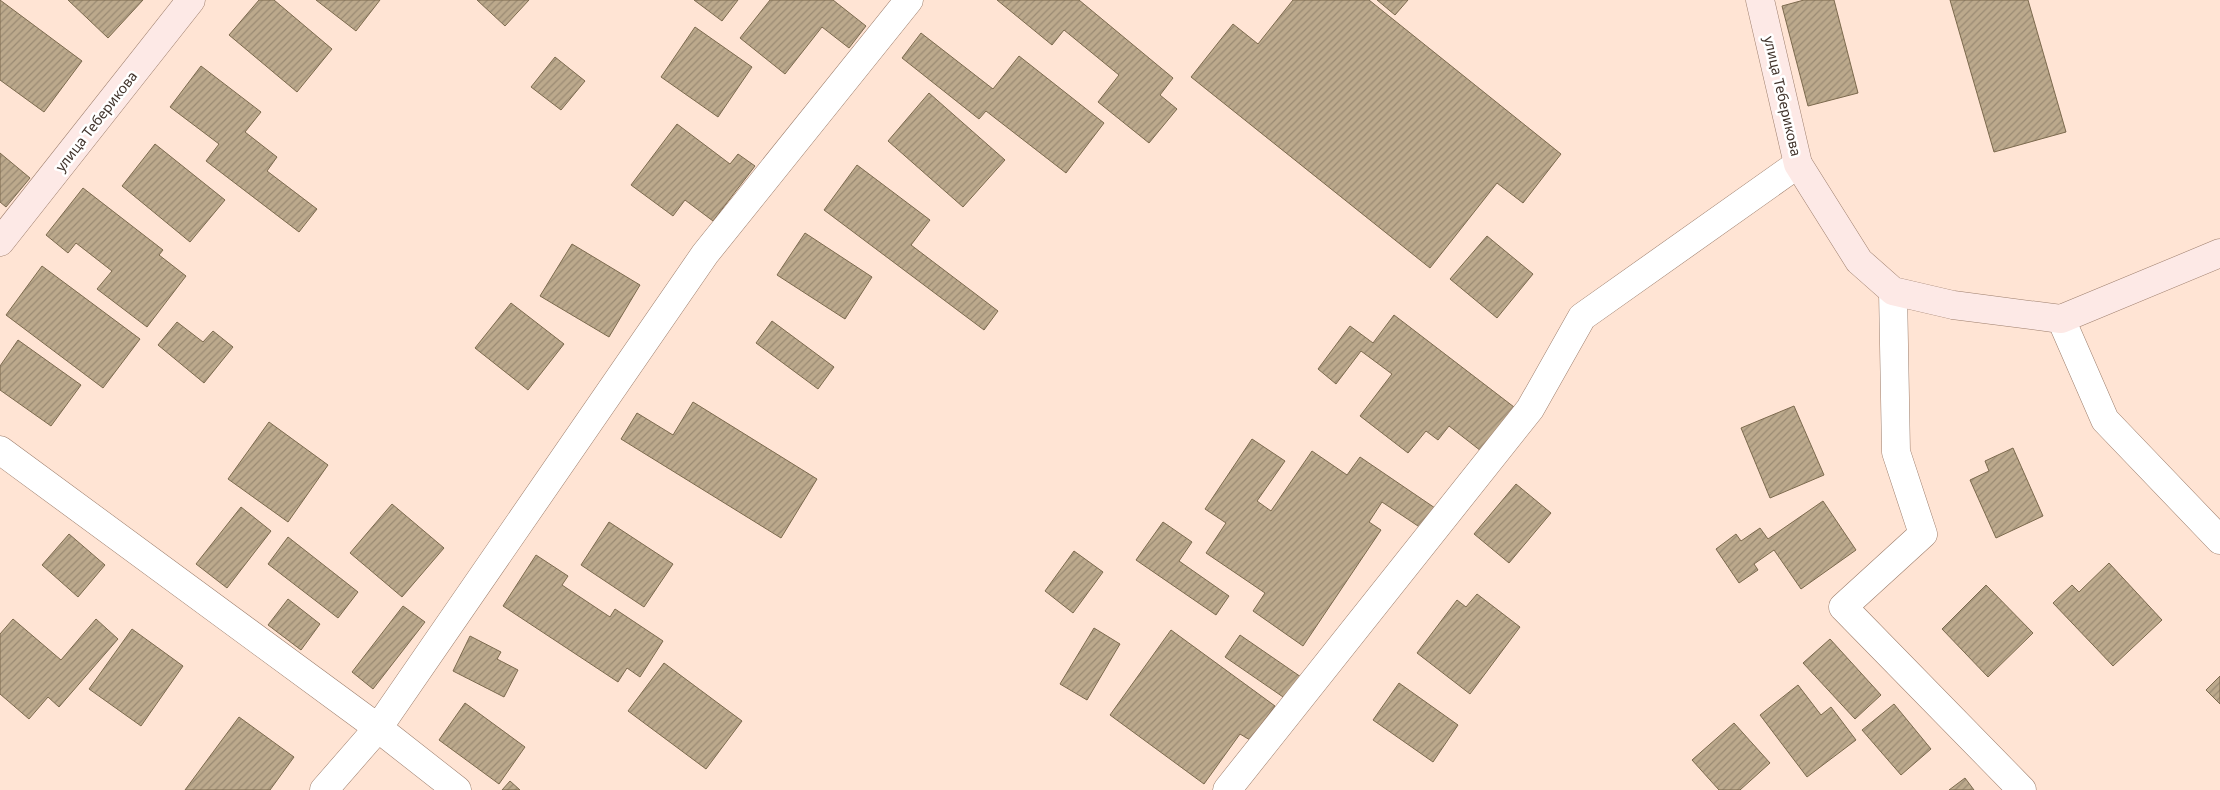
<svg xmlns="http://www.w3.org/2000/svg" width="2220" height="790" font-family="'Noto Sans',sans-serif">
<defs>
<pattern id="building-hatch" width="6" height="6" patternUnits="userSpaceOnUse" patternTransform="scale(1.25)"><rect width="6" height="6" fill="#bca98c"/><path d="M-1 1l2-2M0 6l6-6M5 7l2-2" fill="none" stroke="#9a8a73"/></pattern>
</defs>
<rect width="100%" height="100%" fill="#ffe4d4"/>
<path fill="url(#building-hatch)" stroke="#7c6a4e" d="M0,0L82,61L44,112L0,80Z
M68,0H143L108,38Z
M259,0H274L332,49L297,92L229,35Z
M316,0H380L356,31Z
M477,0H529L505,26Z
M694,0H738L722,21Z
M770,0H833L866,26L849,48L822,27L785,74L740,38Z
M997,0H1079L1173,78L1160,95L1177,109L1149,143L1098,102L1119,75L1064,30L1052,45Z
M1293,0H1369L1561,154L1523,203L1497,183L1430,268L1191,77L1233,24L1258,44Z
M1377,0H1408L1395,15Z
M1804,0H1834L1858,93L1808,106L1782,6Z
M1950,0H2028L2066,132L1994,152Z
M695,27L752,67L718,117L661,77Z
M921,33L993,89L1019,56L1104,123L1066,173L986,111L979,119L902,58Z
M555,57L585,81L561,110L531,87Z
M201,66L261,112L245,132L277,157L267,171L317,209L299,232L206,161L219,144L170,107Z
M929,93L1005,160L963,207L888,141Z
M677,124L730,164L738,154L755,166L713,221L685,200L673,216L631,185Z
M155,144L225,200L190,242L122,186Z
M0,153L30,178L6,207L0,202Z
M857,165L930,220L911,245L998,311L984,330L824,210Z
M83,188L163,250L159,255L186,276L147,327L97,289L112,271L76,243L68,253L46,235Z
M805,233L872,277L845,319L777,275Z
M1487,236L1533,274L1497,318L1450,279Z
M572,244L640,285L609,337L540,296Z
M42,266L140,339L103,388L6,315Z
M511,303L564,344L528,390L475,348Z
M1394,315L1514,407L1481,451L1449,426L1438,440L1426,431L1408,453L1360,416L1392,374L1361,351L1336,384L1318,369L1350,326L1373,343Z
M772,321L834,367L818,389L756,343Z
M177,322L203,342L213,331L233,347L204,383L158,345Z
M18,340L81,385L51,426L0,390V366Z
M693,402L817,479L781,538L621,439L637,413L673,435Z
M1794,406L1824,475L1770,498L1741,428Z
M269,422L328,465L288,522L228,479Z
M1252,439L1285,461L1257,501L1271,511L1312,451L1347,475L1360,457L1435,508L1421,528L1382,502L1369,522L1381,530L1303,646L1253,611L1265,593L1206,553L1226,523L1205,509Z
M2013,448L2043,516L1996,538L1970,480L1989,471L1985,461Z
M1516,484L1551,513L1509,563L1474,534Z
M1823,501L1856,550L1801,589L1774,550L1754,564L1758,570L1739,583L1716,549L1736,534L1741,541L1760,528L1768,539Z
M392,504L444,548L402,597L350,553Z
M241,507L271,531L227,588L196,564Z
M609,522L673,564L644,607L581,565Z
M1163,522L1192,542L1179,561L1229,596L1216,615L1136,560Z
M69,534L105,565L78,597L42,565Z
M288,537L358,592L338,618L268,564Z
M1074,551L1103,572L1073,613L1045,591Z
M536,555L568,576L562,585L610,617L615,609L663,641L640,677L627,668L618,682L503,606Z
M2109,563L2162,620L2113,666L2053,603L2072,585L2079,592Z
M1986,585L2033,633L1988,677L1942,629Z
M1477,594L1520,627L1470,694L1417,653L1457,600L1466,607Z
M288,599L320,624L301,650L268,625Z
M403,606L425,622L373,689L352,672Z
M13,619L61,660L96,619L118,639L59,707L48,697L29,719L0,694V634Z
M1094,628L1120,644L1087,700L1060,684Z
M132,629L183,666L141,726L89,689Z
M1171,630L1275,706L1250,740L1240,734L1204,784L1110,715Z
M1240,635L1301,677L1286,699L1225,657Z
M470,636L501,652L497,659L518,670L504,697L453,671Z
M1830,639L1881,695L1855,719L1803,663Z
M664,663L742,721L706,769L628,711Z
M2220,676V704L2206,690Z
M1399,683L1458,725L1433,762L1373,720Z
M1798,685L1821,715L1831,707L1856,740L1807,777L1760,715Z
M465,703L525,747L499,784L439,740Z
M1894,704L1931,749L1901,775L1862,730Z
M239,717L294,757L270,790H185Z
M1734,723L1770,763L1740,790H1719L1692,760Z
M1965,778L1974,790H1949Z
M510,781L520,790H502Z"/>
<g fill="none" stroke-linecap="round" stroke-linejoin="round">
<defs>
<path id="street" d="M1893,291L1896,452L1923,534L1843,607L2022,790
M2061,319L2105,420L2220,540
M0,450L378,728L457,790
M324,790L378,728L705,254L909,0
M1227,790L1530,409L1582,317L1798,164"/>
<path id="secondary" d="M1760,0L1798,164L1859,261L1893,291L1953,305L2061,319L2220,253
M0,242L191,0"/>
</defs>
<use href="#street" stroke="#9d7e6c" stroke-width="29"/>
<use href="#secondary" stroke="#9d7e6c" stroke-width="29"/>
<use href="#street" stroke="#fff" stroke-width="28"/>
<use href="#secondary" stroke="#fde9e6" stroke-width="28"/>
</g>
<g text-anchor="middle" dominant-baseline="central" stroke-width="5" stroke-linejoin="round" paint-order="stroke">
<g font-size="14" fill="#41342c" stroke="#fff">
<text transform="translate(1783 96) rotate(77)">улица Теберикова</text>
<text transform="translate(96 121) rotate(-52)">улица Теберикова</text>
</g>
</g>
</svg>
